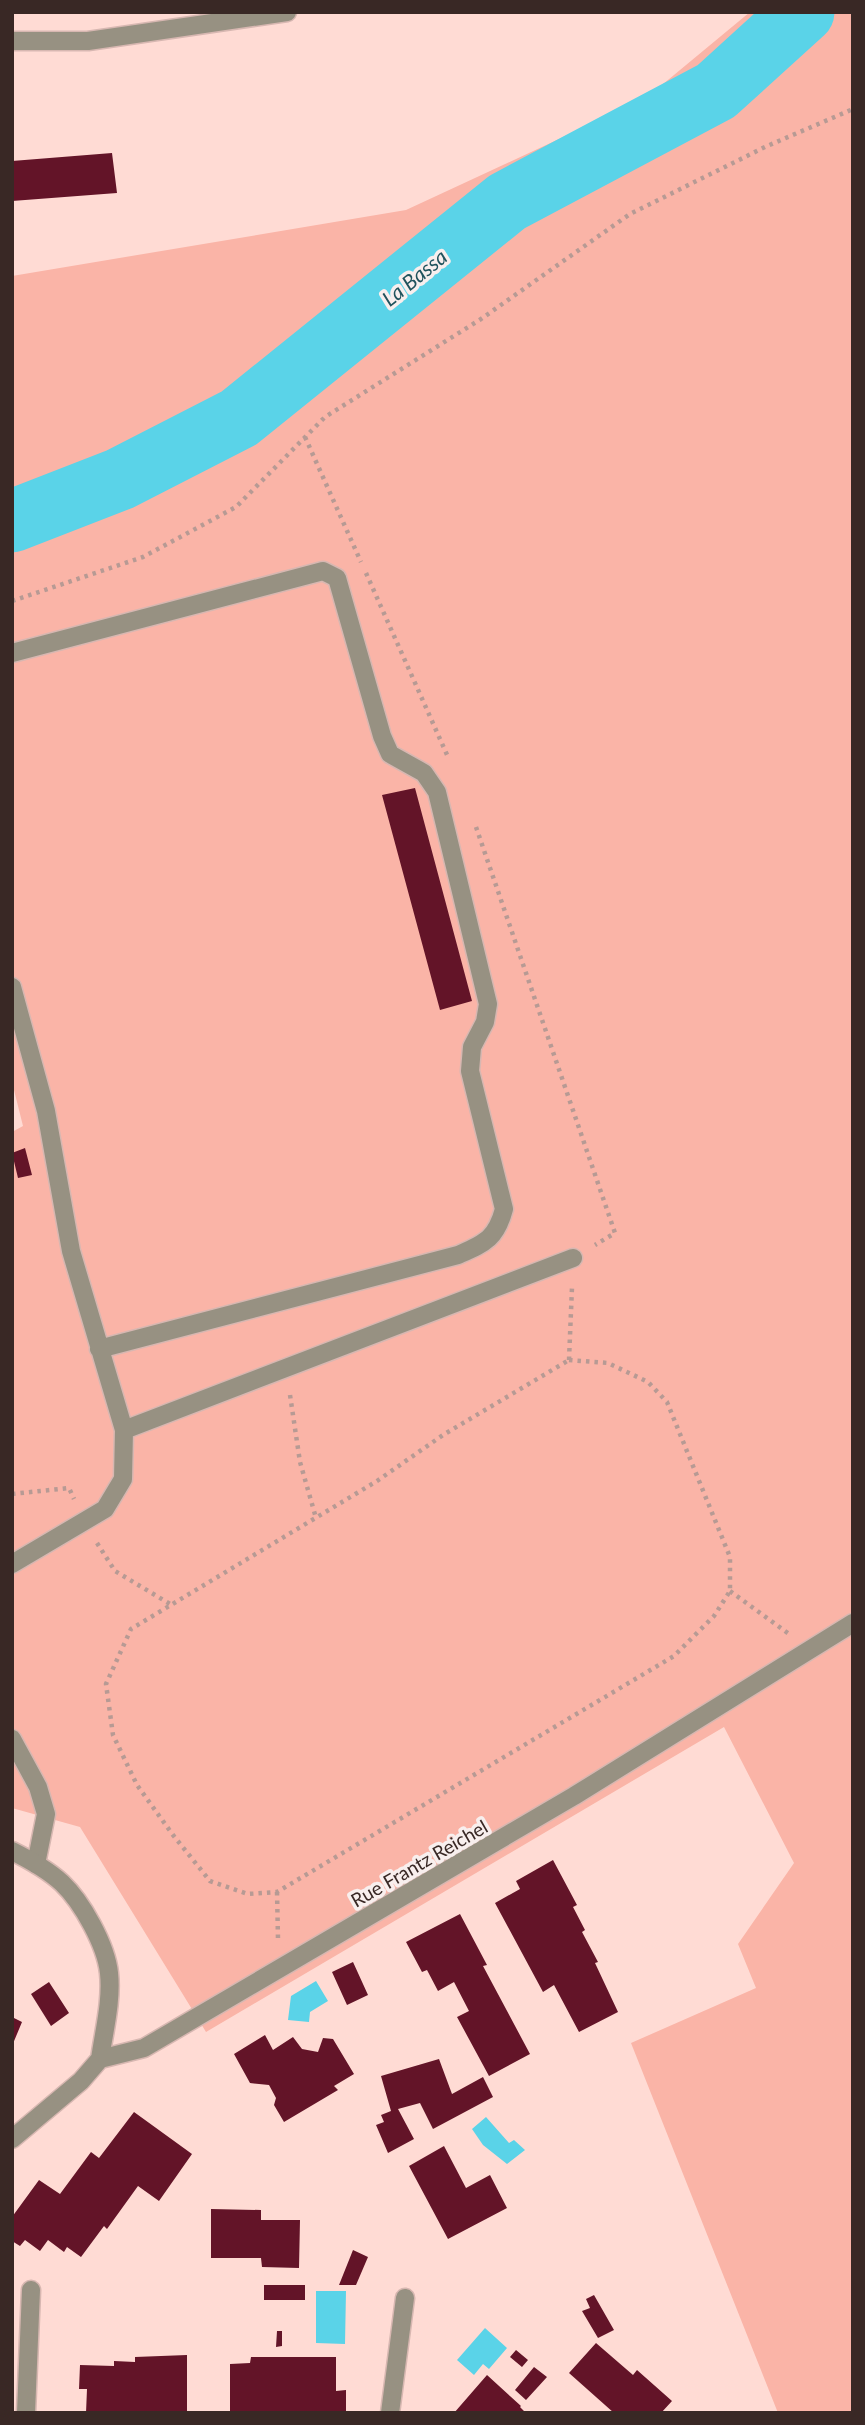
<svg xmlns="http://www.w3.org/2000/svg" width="865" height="2425" font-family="Lato,sans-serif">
<rect width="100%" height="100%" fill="#ffdbd4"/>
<path fill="#fab4a7" d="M750,12H853V2413H778L631,2043L756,1988L738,1944L794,1863L724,1727L206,2032L80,1827L12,1808V1132L23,1126L12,1082V276L406,210L645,99Z"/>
<path fill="#5ad3e8" d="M316,1981L328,2001L310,2012L309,2022L288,2020L291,1996Z
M486,2117L509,2143L514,2140L525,2150L507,2164L483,2145L472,2129Z
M316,2291H346L345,2344L316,2343Z
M485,2328L507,2348L489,2369L483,2364L474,2375L457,2360Z"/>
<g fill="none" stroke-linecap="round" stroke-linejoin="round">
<path stroke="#5ad3e8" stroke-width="63" d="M12,521L120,479L239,418L507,202L716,91L803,12"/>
</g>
<path fill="#631428" d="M112,153L117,193L12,201V161Z
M415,788L472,1001L440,1010L382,795Z
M25,1148L32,1175L18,1178L12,1153Z
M553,1860L577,1905L573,1907L585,1930L582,1932L598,1962L595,1963L618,2012L579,2032L554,1985L543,1992L495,1903L520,1889L516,1881Z
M460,1914L487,1965L483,1966L530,2054L489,2076L457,2017L469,2011L454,1982L438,1991L427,1970L422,1972L406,1942Z
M353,1962L368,1995L347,2005L332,1972Z
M49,1982L69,2013L51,2026L31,1994Z
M12,2017L22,2022L12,2046Z
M265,2035L273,2050L293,2037L302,2049L318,2052L323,2038L333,2039L354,2074L334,2086L338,2090L284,2122L274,2105L276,2098L269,2085L250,2083L234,2054Z
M439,2059L452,2094L483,2077L493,2097L433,2129L420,2103L398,2109L414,2139L388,2153L376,2125L384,2122L381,2115L391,2111L381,2076Z
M134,2112L192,2154L159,2201L138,2186L107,2229L104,2226L81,2257L67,2247L64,2252L48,2240L40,2251L25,2240L20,2246L12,2241V2217L39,2180L60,2194L91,2152L99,2158Z
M444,2146L466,2188L490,2175L507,2208L448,2239L409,2166Z
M211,2209L261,2210V2220H300L299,2268L262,2267L261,2258H211Z
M353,2250L368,2257L356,2285H339Z
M264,2285H305V2300H264Z
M594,2295L614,2330L598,2338L582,2311L590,2308L586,2299Z
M277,2331H282V2346L276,2347Z
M596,2343L633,2375L637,2370L672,2401L661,2413H614L569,2373Z
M516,2350L528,2360L522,2367L510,2357Z
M187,2355V2413H86L87,2389H79L80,2365L114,2366V2361L135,2362V2357Z
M251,2357H336V2391L346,2390V2413H230V2364L250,2363Z
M534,2367L547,2377L526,2400L515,2390Z
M487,2375L521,2406L520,2407L526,2413H454Z"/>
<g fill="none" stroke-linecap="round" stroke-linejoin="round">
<defs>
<path id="service" d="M12,41H88L287,12
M12,653L323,571L337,578L382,736L390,754L424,773L437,792L488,1004L485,1022L472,1047L470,1071L504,1209C496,1239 485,1243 458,1255L99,1349
M12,987L46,1111L71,1251L124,1430L123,1479L105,1509L12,1564
M124,1430L573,1258
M12,1739L38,1787L46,1814L36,1864
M26,2413L31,2290
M390,2413L405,2298"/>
<path id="minor" d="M12,1851C30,1860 48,1870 62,1883C82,1902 106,1945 109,1973C112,2001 104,2031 100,2059
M12,2139L81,2081L100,2059L144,2048L574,1796L853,1623"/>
</defs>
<use href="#service" stroke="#d7b7b1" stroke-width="21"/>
<use href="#minor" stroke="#d7b7b1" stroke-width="21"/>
<path stroke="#b79a94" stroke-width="4.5" stroke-dasharray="3.5 5" stroke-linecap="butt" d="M305,437L361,562
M366,573L448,757
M12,601L143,557L236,507L325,417L481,319L630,214L765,147L853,109
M476,827L615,1233L595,1245
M569,1360L608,1363L648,1382L667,1402L730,1557V1591L714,1616L674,1656L277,1892L248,1894L210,1881L173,1835L137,1785L113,1735L106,1684L131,1629L377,1481L443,1435Z
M569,1360L572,1287
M290,1395L300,1462L316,1518
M12,1494L69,1488L74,1499
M97,1543L115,1571L170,1604
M730,1591L789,1634
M277,1892L278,1939"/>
<use href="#service" stroke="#979182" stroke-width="18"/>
<use href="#minor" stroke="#979182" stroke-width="18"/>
</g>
<g text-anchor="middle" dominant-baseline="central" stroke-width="7" stroke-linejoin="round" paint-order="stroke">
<g font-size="19" fill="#392825" stroke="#f8efee">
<text transform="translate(419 1863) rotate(-30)">Rue Frantz Reichel</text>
</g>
<g font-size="21" font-style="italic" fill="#20535d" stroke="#f8efee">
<text transform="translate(414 277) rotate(-39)">La Bassa</text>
</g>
</g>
<rect width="865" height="2425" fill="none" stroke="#392825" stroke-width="28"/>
</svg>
